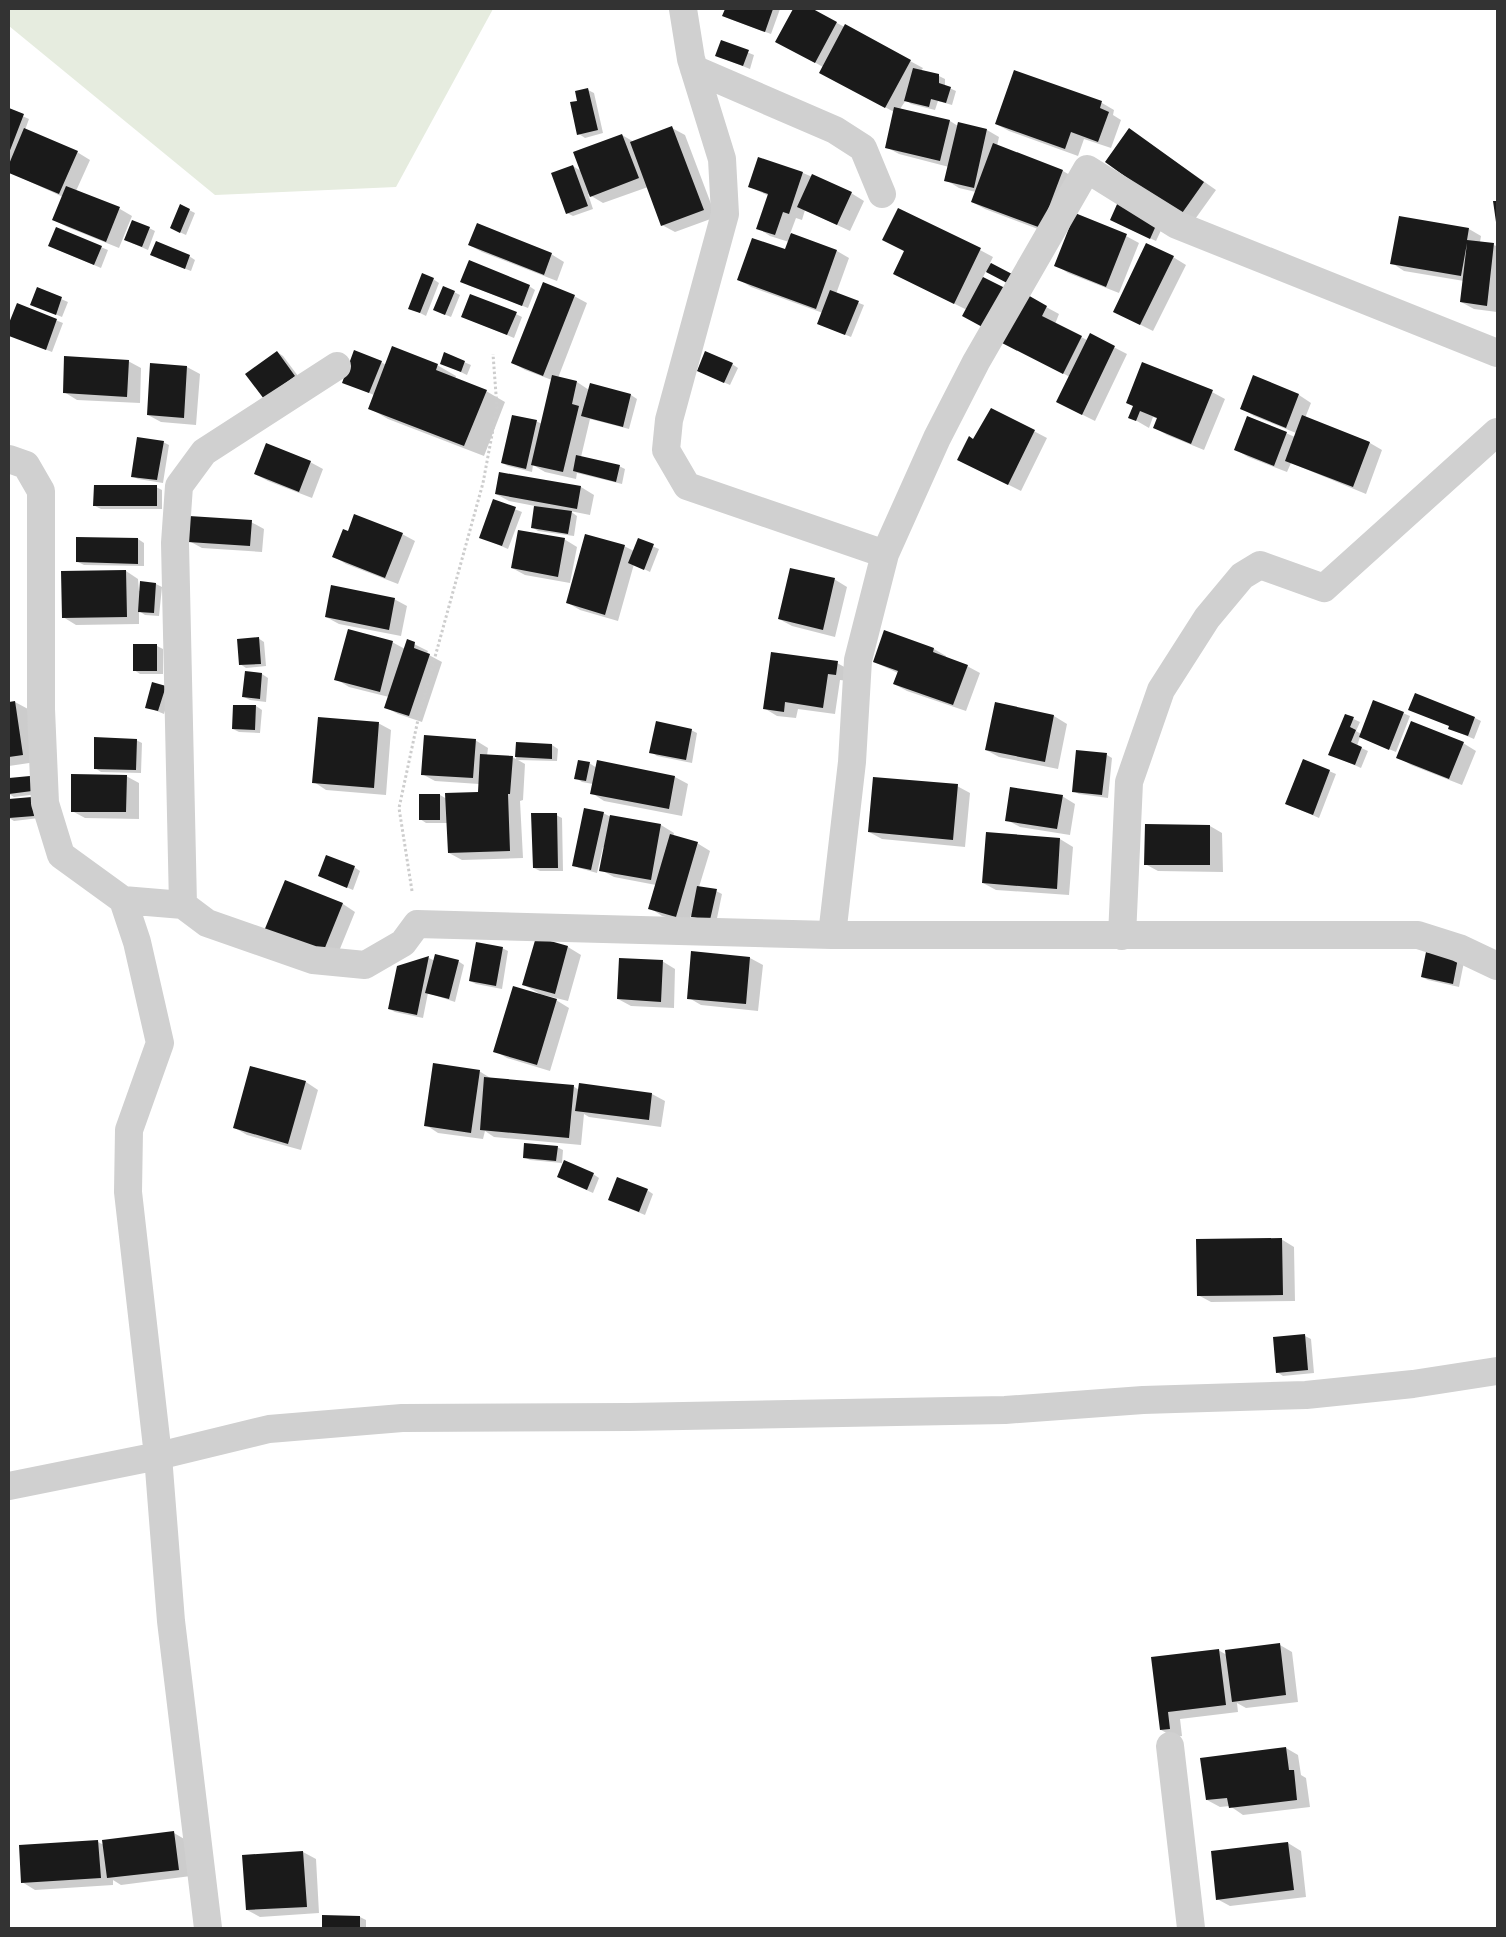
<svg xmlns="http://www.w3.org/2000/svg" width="1506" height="1937" font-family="'Sofia Sans Condensed',sans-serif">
<rect width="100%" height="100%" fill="#fff"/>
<path fill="#e6ecdf" d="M9,9H493L396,187L215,195L9,26Z"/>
<path fill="#0003" d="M726,9H780L771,34L730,19L724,16Z
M794,9H810L910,61L923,68L921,71L939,76L945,79V86L956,91L952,105L938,101L935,110L911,104L906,100L900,109L950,121L958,126L987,130L999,137L997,146L1063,171L1075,178L1054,235L985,209L972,202L976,192L959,188L946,180L949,167L899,154L886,147L894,112L833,79L823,67L777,41Z
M722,42L754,55L750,69L717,56Z
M1015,72L1102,103L1114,110L1113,115L1121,120L1111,148L1084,139L1078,156L1009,131L996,124Z
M588,90L594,93L603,133L585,138L579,134V101Z
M9,110L29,119L25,130L77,152L90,160L76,191L120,209L132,216L119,248L67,227L54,220L63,197L9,172Z
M672,128L685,135L716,217L675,232L662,225L648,187L603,203L588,194L593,209L573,216L567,213L573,166L581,171L622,135L634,142Z
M1129,129L1216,190L1193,222L1106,161Z
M759,158L803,173L851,193L864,201L850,231L805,210L802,220L796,218L790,234L837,251L849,258L836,294L864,305L851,337L819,324L823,313L751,287L738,279L786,251L789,242L770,236L758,228L769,196L750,187Z
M898,209L980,250L993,257L990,263L1018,278L994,275L986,271L967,310L895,274L905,251Z
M189,210L195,213L186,235L177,231Z
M1076,215L1126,236L1139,243L1119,293L1068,273L1056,265Z
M1117,223L1163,226L1156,241Z
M149,228L155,231L148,250L132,243Z
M56,229L108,250L101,268L56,249Z
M1469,229L1481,236L1480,242L1497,246V312L1474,309L1461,302L1464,281L1404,271L1392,263Z
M469,245L551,254L564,262L557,281L482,252Z
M189,256L195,260L191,271L157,258Z
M1173,257L1186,265L1153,331L1127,318Z
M433,279L439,283L426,316L410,308Z
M468,285L529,286L535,290L528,308Z
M38,289L68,302L62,317L38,307Z
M454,292L460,295L451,317L441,313Z
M574,296L587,303L558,378L577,382L589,390L591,384L631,395L637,399L629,429L590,419L581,457L619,466L625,469L622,484L577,473L576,479L545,472L533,465L532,472L508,466L502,463L536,421L542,424L552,380L525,370L513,363Z
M1026,296L1059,314L1055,324L1087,340L1090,335L1127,354L1095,421L1071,409L1070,377L1016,349Z
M17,305L63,323L52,352L9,335V327Z
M516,314L522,317L514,338L463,317Z
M277,352L283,356L301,380L271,402Z
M445,354L471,365L467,375L441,363Z
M128,361L141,368L140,403L77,400L64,392Z
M381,362L386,365H437L456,376L455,379L486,391L505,402L484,456L388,419L369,408L374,395L343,382Z
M151,364L187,367L200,374L196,425L161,422L148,415Z
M732,364L738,368L730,385L698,371Z
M1254,377L1299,395L1311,403L1305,418L1370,443L1382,450L1366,494L1291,463L1287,472L1248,457L1235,449L1248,417L1295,437L1296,433L1254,416L1241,408Z
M1212,392L1225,399L1204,450L1167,435L1155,428L1158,419L1153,417L1149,428L1130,417L1134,406Z
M992,409L1047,438L1021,491L971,466L973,441Z
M163,442L169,445L163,483L138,479L132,476Z
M310,462L323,469L312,498L268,481L255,474Z
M500,473L581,487L594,495L590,515L570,511L577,516L574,536L538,531L532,527L535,506L509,501L496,494Z
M156,487L162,490V509H101L95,506Z
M494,501L522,512L508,549L480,537Z
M251,522L264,529L262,552L202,548L189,541Z
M348,532L402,534L415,541L398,584L346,564L333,556Z
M138,539L144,543V566L84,565L78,562Z
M564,539L577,547L570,583L525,575L512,568Z
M638,540L659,549L650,572L634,564L618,621L580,610L568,603L624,546L634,551Z
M126,571L138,579L139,591L156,584L162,587L159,616L145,615L139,611V624L76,625L63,617Z
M834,579L847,587L835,637L792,626L779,619Z
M394,599L407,606L401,636L339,624L326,617Z
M258,638L264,642L266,666L246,668L240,664Z
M408,641L428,651L427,654L442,662L422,722L398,714L385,707L389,697L349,687L336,679L392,642L405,649Z
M157,646L163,649V674H140L134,670Z
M934,649L946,656V658L967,666L980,673L966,711L907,691L894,684L898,673L874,662Z
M837,663L850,670L849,681L840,680L835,714L798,709L796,718L777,716L764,708Z
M246,673L262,674L268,678L266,702L250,700L244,697Z
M153,684L171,690L164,714L147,707Z
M1374,701L1410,716L1396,752L1360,737L1357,746L1368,751L1361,768L1336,757L1345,715L1360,722L1356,731L1361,734Z
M15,702L28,709L36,762L9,766V703Z
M996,704L1054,716L1067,724L1058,769L999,757L986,750Z
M256,706L262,710L260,733L239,732L233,729Z
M1475,718L1481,721L1474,739L1455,731Z
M378,723L391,730L386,795L326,790L314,782Z
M691,730L697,733L692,763L657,756L651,752Z
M136,740L142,743L141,773L101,772L95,768Z
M475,740L488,748L487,756L512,757L516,759L517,744L552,745L558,749L557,761L518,760L525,764L523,800L520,801L523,858L462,860L449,853L448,823H426L420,819L440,795L447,799L479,793V784L435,781L422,774Z
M1463,743L1476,751L1462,785L1411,765L1398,757Z
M1107,755L1112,758L1108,798L1079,794L1073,791Z
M1303,760L1336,774L1319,818L1287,804Z
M598,762L675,777L688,784L682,816L604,801L592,793L593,784L582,782L576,778L589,763L597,768Z
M126,776L139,783V819L85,818L72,811Z
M30,777L38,794L14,797L9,794V780Z
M957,786L970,793L965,847L882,839L869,832Z
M1062,796L1075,804L1070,835L1020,827L1007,820Z
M31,798L39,818L14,821L9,818V801Z
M603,813L611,817L661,825L674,833L673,837L697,843L710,851L699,887L716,891L722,894L716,923L698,919L691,915L689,923L662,916L650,908L656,885L614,877L601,870L605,848L603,847L597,873L579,868L574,865Z
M556,815L562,818L563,871H540L534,868Z
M1210,826L1222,833L1223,872L1158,871L1145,864Z
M987,833L1060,839L1073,847L1069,895L996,890L983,883Z
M354,867L360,871L353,890L320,876Z
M285,881L343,904L355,912L335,961L278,938Z
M537,939L568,947L581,955L568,1001L540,994L524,985Z
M502,948L508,951L502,989L476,984L470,981Z
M1427,954L1464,962L1459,987L1428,980L1422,977Z
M429,958L435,961H458L464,965L455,1002L428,993L423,1018L395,1012L389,1009L398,967Z
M750,958L763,965L758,1011L701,1005L689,998Z
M662,961L675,969L674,1008L631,1006L618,999Z
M556,1000L569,1008L550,1071L507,1058L495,1051Z
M479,1071L492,1079L573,1086L579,1090L580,1085L652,1094L665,1101L661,1127L589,1117L584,1114L581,1145L494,1137L485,1131L483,1139L438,1133L426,1125Z
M306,1082L318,1090L301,1150L247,1135L235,1128Z
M557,1147L563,1150L562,1163L530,1160L524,1157Z
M593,1174L599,1178L593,1193L564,1180Z
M647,1190L653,1194L645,1215L616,1203Z
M1281,1239L1294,1247L1295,1301L1211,1302L1198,1295Z
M1305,1336L1311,1339L1314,1373L1283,1376L1277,1372Z
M1280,1645L1292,1652L1298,1702L1246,1708L1237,1703L1238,1712L1180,1719L1182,1736L1174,1737L1161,1730L1152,1658L1218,1650L1227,1655Z
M1286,1748L1298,1755L1301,1775L1306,1778L1310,1807L1243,1815L1230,1806L1220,1807L1207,1800Z
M174,1833L186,1840L191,1876L121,1885L113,1880V1885L35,1890L22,1882L98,1842L104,1845Z
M1288,1843L1301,1851L1306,1897L1230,1906L1217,1899Z
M303,1852L316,1859L319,1913L260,1917L247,1910Z
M323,1916L360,1917L366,1920V1928H323Z"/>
<path fill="#1a1a1a" d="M725,9H773L765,32L722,16Z
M793,9H813L837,22L815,63L775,42Z
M845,24L911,60L885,108L819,73Z
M721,40L749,50L743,66L715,56Z
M913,68L939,74V83L951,87L946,103L931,99L929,107L904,101Z
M1014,70L1102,101L1100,108L1109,112L1098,142L1071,132L1065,149L995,124Z
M588,88L598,130L577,135L570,102L577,101L575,91Z
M894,107L950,120L940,161L885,148Z
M9,108L24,114L9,153Z
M958,122L987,129L974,188L944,181Z
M672,126L704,210L661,226L630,142Z
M24,128L78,151L59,194L9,173V164Z
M1129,128L1204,182L1180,216L1105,162Z
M622,134L639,178L590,197L573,152Z
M993,143L1063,170L1041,228L971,202Z
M758,157L803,172L789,214L783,212L775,235L756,229L768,194L748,187Z
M573,165L588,206L566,214L551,173Z
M812,174L852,192L837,225L797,207Z
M66,186L120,207L106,242L52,220Z
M1493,201H1497V222H1496Z
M1118,202L1158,221L1150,239L1110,220Z
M180,204L190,209L180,233L170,228Z
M898,208L981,248L954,304L893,274L904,251L882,240Z
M1075,213L1127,234L1106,287L1054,266Z
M1399,216L1469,228L1467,240L1494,243L1487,306L1460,302L1467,243L1461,276L1390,264Z
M132,220L150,227L142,247L124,240Z
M477,223L552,253L544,275L468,245Z
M56,227L102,246L94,265L48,246Z
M791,233L837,250L816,309L737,280L752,238L785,249Z
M156,241L190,255L185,269L150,255Z
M1146,243L1174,256L1140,325L1113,312Z
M469,260L530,285L522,306L460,282Z
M991,263L1012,274L1007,283L986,272Z
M422,273L434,278L420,313L408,309Z
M983,277L1007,289L986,329L962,316Z
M543,282L575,295L543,376L511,363Z
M443,286L455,291L445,315L433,310Z
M37,287L62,297L56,315L30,305Z
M830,290L859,301L845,335L817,324Z
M470,294L517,312L507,335L461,317Z
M1026,294L1047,306L1042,316L1082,336L1063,374L1002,343Z
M17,303L57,319L46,350L9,336V323Z
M1090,333L1115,346L1082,415L1056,402Z
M392,346L438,364L436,370L487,390L464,446L368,409Z
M354,350L382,361L369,393L342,383Z
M277,351L295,376L264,399L245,374Z
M705,351L733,363L724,383L697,371Z
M444,352L465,361L461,372L440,364Z
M64,356L129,360L127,397L63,393Z
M1142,362L1213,390L1191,444L1153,428L1157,418L1140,411L1136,421L1128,418L1133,406L1126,403Z
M150,363L187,366L184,418L147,415Z
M552,375L577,381L572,404L579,406L563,472L531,465Z
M1253,375L1299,394L1286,428L1240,409Z
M590,383L631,394L623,427L581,416Z
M991,408L1035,430L1008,485L957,460L969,436L973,439Z
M512,415L537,420L526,469L501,463Z
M1302,415L1370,442L1353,487L1285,461Z
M1247,416L1287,432L1274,466L1234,450Z
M137,437L164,441L157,480L131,477Z
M266,443L311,461L299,492L254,474Z
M576,455L620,465L616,482L573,471Z
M499,472L581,486L577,509L495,494Z
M94,485H157V506H93Z
M493,499L516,507L502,546L479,538Z
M534,506L572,511L568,534L531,528Z
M354,514L403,533L385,578L332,557L343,529L348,531Z
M189,516L252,520L250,546L188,542Z
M518,530L565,538L558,577L511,568Z
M585,534L625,545L605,615L566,603Z
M76,537L138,538V564L76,562Z
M638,538L654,544L644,570L628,563Z
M790,568L835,578L823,630L778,619Z
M126,570L127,617L62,618L61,571Z
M140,581L156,583L154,613L138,612Z
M331,585L395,598L389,630L325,617Z
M348,629L393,641L380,692L334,680Z
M884,630L934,648L933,652L968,665L953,705L893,684L898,671L873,662Z
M259,637L261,664L239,665L237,639Z
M407,639L415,642L414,648L430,654L409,716L384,708Z
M133,644H157V671H133Z
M771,652L838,661L836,675L828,674L823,708L785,702L784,712L763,709Z
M245,671L262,673L260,699L242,697Z
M152,682L166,686L158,711L145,708Z
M1415,693L1475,717L1468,736L1448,729L1449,726L1408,710Z
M1373,700L1404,712L1389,750L1359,737Z
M15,701L23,755L9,757V702Z
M995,702L1054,715L1045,762L985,750Z
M233,705H256L255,730L232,729Z
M1345,714L1354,717L1350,727L1356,730L1351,742L1362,747L1355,765L1328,755Z
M318,717L379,722L374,788L312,783Z
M656,721L692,729L686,760L649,753Z
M1411,721L1464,742L1449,779L1396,758Z
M424,735L476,739L473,778L421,775Z
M94,737L137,739L136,770L94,769Z
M516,742L552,744V759L515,757Z
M1076,750L1107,753L1102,795L1072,792Z
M480,754L513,756L510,794H508L510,851L448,853L445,793L478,792Z
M1303,759L1330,770L1313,815L1285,804Z
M578,760L590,762L586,781L574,779Z
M597,760L675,776L669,809L590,794Z
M71,774L127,775L126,812H71Z
M30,776L32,791L9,794V778Z
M873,777L958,784L953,840L868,832Z
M1010,787L1063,795L1057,829L1005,821Z
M419,794H440V820H419Z
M32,797L34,816L9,818V799Z
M584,808L604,812L591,870L572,866Z
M531,813H557L558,868H533Z
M610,815L661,824L651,880L599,871Z
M1145,824L1210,825V865H1144Z
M986,832L1060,838L1057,889L982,883Z
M670,834L698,842L676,917L648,909Z
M326,855L355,866L347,888L318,876Z
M285,880L343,903L322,955L264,931Z
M697,886L717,889L710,920L691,917Z
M536,937L568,946L555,994L522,985Z
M476,942L503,947L496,986L469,981Z
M691,951L750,957L746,1004L687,999Z
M1426,952L1458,958L1453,984L1421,977Z
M435,954L459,960L449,999L425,993Z
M429,956L417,1015L388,1009L397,966Z
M619,958L663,960L661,1002L617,999Z
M513,986L557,999L537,1065L493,1052Z
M433,1063L480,1070L471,1133L424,1126Z
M250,1066L306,1081L288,1144L233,1128Z
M484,1077L574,1085L569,1138L480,1130Z
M579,1083L652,1093L649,1120L575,1111Z
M524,1143L558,1146L556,1161L523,1158Z
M564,1160L594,1173L587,1190L557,1177Z
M617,1177L648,1189L639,1212L608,1200Z
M1282,1238L1283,1295L1197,1296L1196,1239Z
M1305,1334L1308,1370L1276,1373L1273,1337Z
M1280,1643L1286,1695L1232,1702L1225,1650Z
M1219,1649L1226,1705L1168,1712L1170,1729L1160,1730L1151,1657Z
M1286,1747L1289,1770H1294L1297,1800L1229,1808L1227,1798L1206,1800L1200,1758Z
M174,1831L179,1870L107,1878L102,1840Z
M98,1840L101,1878L21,1883L19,1845Z
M1288,1842L1294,1890L1216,1900L1211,1851Z
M303,1851L307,1907L246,1910L242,1855Z
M322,1915L360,1916V1928H322Z"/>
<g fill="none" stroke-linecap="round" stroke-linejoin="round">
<path stroke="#cdcdcd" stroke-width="3" stroke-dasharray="2.5 2.5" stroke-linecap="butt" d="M412,891L399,808L419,715L483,483L497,408L493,354"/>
<path stroke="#d0d0d0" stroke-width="28" d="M683,9L691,59L722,159L725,214L669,420L666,450L687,486L885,554
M694,69L835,130L863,148L882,194
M9,459L26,465L41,491V709L45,803L61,855L123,900L183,905L207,923L313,960L365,965L403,943L417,924L832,935H1418L1459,948L1497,966
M123,900L137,942L160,1043L129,1130L128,1192L158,1456L171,1621L208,1928
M183,905L175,543L179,486L204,452L337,366
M832,935L852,762L858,660L885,554L937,438L976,362L1087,169L1177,225L1497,353
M1122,936L1129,782L1161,690L1207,618L1242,576L1260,565L1324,588L1497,432
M9,1486L158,1456L269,1429L402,1418L629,1417L1005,1410L1143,1400L1306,1395L1413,1384L1497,1371
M1170,1746L1191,1928"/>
</g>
<rect width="1506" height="1937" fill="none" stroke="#333333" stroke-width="20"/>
</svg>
